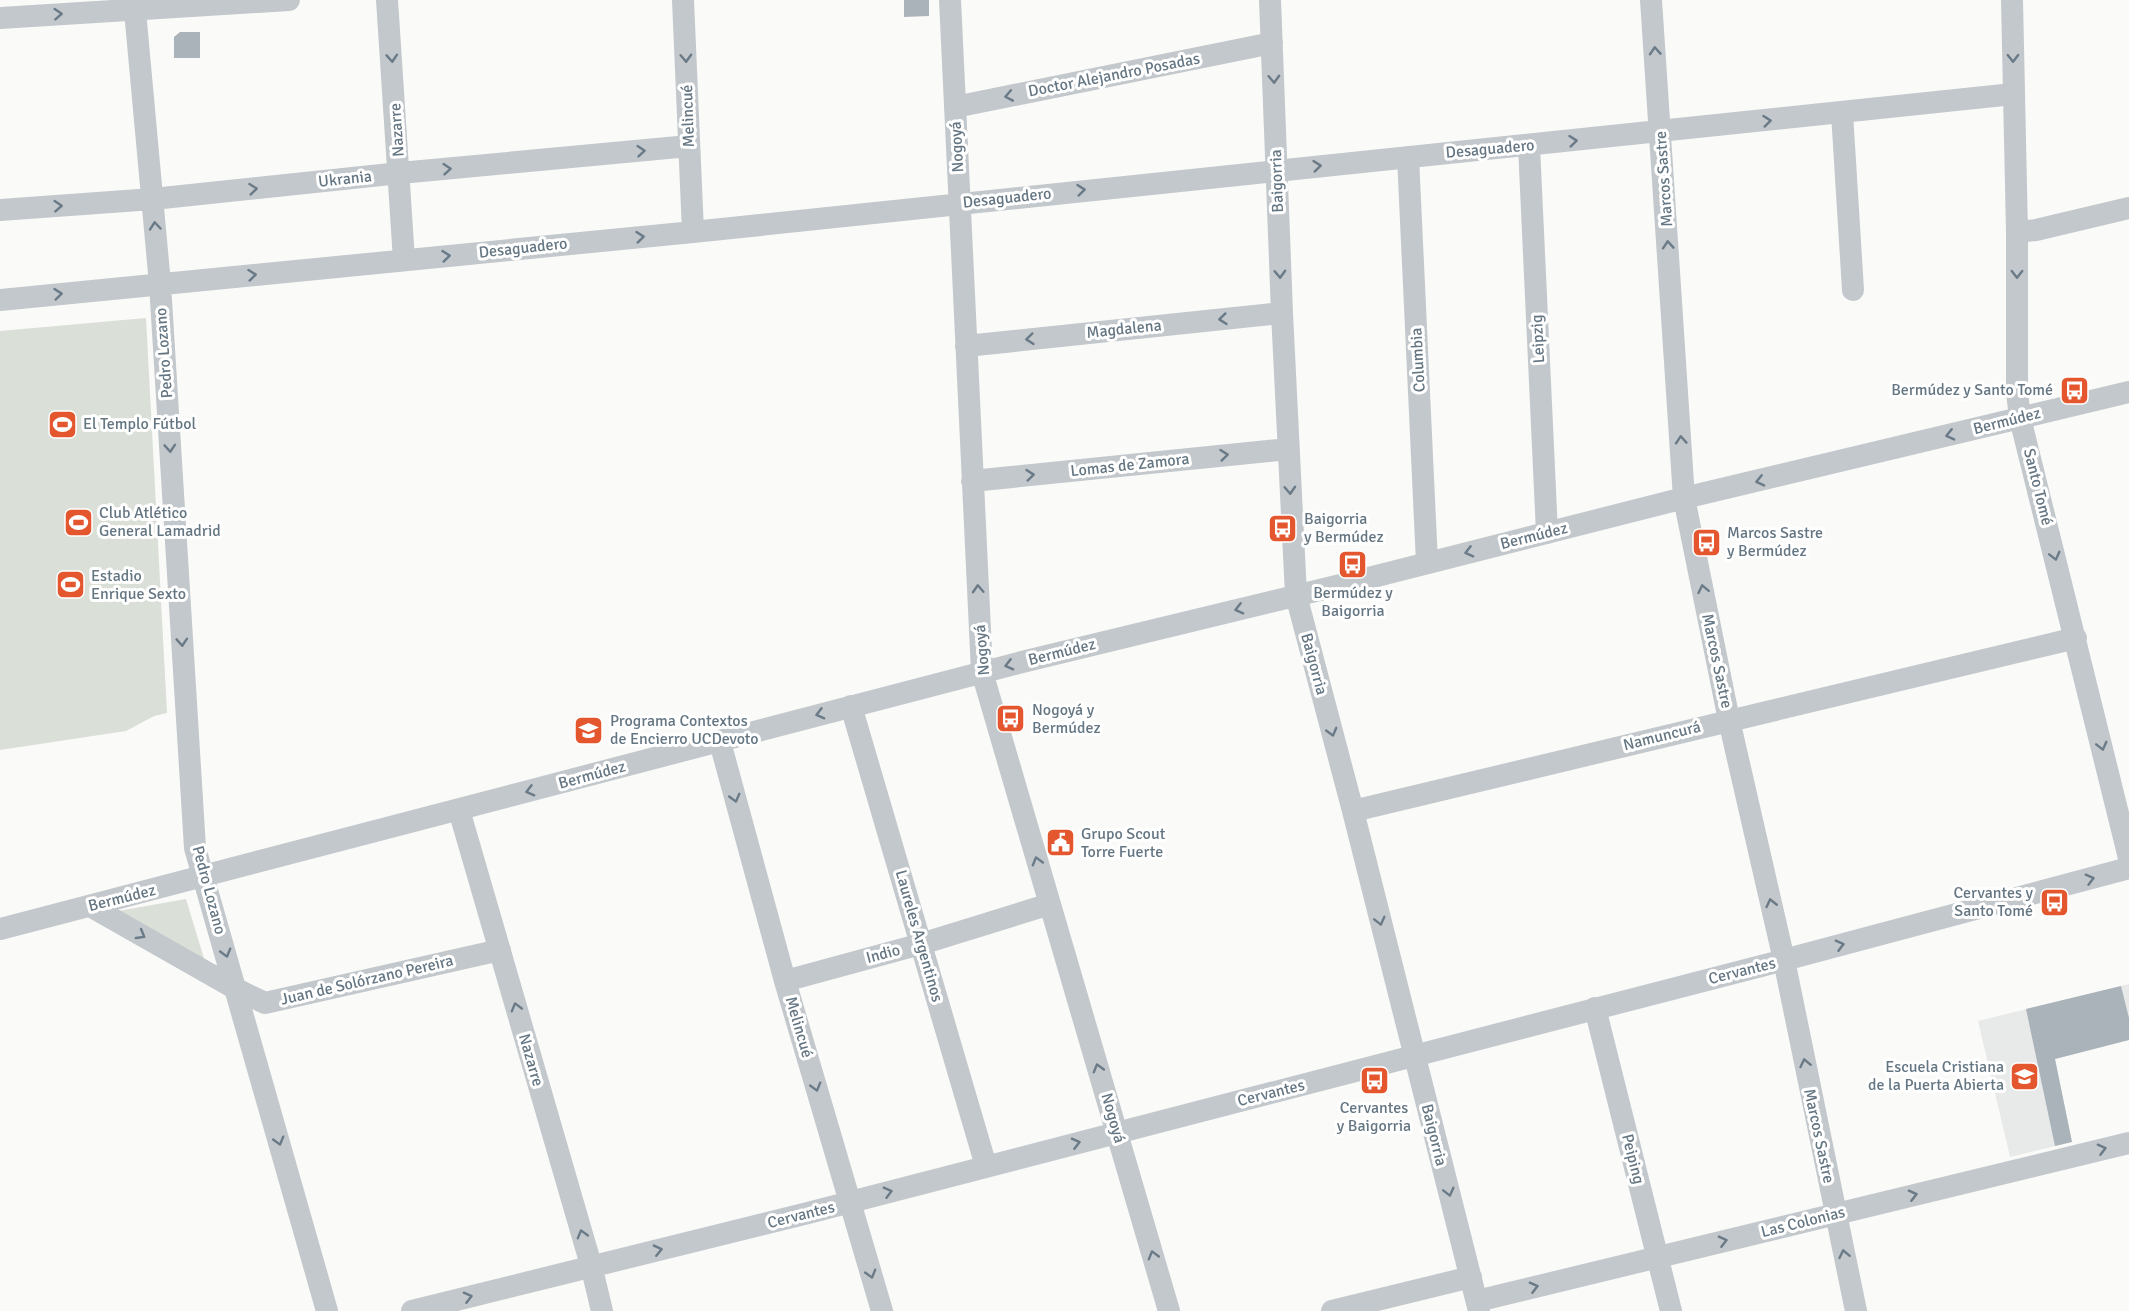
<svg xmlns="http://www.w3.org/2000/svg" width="2129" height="1311" font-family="Signika,sans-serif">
<rect width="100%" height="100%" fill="#fafaf8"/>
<path fill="#e8e9e9" d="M2129,984V1040L2055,1059L2072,1142L2010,1157L1978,1021Z"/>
<path fill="#dadfd7" d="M146,318L167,713L154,716L126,731L0,750V331Z
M186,899L209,975L118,911Z"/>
<path fill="#aab3b9" d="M904,0H929V16L904,17Z
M180,32H200V58H174V37Z
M2121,986L2129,1018V1040L2055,1059L2072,1142L2055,1146L2026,1009Z"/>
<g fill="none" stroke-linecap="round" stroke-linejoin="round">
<path stroke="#c3c8cc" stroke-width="22" d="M134,0L160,284L195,848L327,1311
M387,0L404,260
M683,0L693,232
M950,0L982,672L1169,1311
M1270,0L1282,313L1296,595L1353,811L1479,1311
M1651,0L1684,498L1729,720L1784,960L1856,1311
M2012,0L2017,232V392L2020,418L2129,858
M0,18L289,0
M955,107L1272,43
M1842,113L1853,290
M1529,146L1547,533
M1408,157L1427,563
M0,210L153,199L400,173L689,146
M2017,232L2036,230L2129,208
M0,300L693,232L2013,94
M966,346L1282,313
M972,481L1288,449
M851,706L986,1166
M720,742L785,981L882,1311
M459,810L591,1265L602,1311
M1353,811L2076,638
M90,906L236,989L265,1003L500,950
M0,929L1022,662L1357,581L1684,498L2129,392
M785,981L921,944L1050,904
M1595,1008L1671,1311
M1477,1301L2129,1143
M412,1311L808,1213L1784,960L2129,868
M1332,1311L1471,1277"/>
</g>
<defs><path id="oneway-chevron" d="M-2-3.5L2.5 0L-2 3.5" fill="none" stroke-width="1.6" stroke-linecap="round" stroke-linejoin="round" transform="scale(1.5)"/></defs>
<g stroke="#6a7a87">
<use href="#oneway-chevron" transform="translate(58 14) rotate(-4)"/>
<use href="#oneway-chevron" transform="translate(1655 51) rotate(-94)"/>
<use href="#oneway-chevron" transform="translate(392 58) rotate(86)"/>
<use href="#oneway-chevron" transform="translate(686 58) rotate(88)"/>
<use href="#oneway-chevron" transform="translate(2013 58) rotate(89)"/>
<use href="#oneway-chevron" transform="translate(1274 79) rotate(88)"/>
<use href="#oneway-chevron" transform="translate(1009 96) rotate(169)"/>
<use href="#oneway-chevron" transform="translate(1767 121) rotate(-6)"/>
<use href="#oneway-chevron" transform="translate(1573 141) rotate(-6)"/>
<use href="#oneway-chevron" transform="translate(641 151) rotate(-5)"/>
<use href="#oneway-chevron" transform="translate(1317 166) rotate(-6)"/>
<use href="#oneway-chevron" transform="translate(447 169) rotate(-5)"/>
<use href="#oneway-chevron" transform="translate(253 189) rotate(-6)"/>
<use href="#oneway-chevron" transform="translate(1081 190) rotate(-6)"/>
<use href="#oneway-chevron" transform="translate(58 206) rotate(-4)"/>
<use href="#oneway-chevron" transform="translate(155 226) rotate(-95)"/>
<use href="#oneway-chevron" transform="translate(640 237) rotate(-6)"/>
<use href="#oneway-chevron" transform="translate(1668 245) rotate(-94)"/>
<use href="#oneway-chevron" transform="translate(446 256) rotate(-6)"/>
<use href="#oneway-chevron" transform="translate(1280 274) rotate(88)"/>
<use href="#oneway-chevron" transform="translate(2017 274) rotate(90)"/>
<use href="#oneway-chevron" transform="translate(252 275) rotate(-6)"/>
<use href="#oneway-chevron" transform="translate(58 294) rotate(-6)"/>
<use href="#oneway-chevron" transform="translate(1223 319) rotate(174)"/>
<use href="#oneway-chevron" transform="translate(1030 339) rotate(174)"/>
<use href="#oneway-chevron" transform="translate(1950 435) rotate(167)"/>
<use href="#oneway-chevron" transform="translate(1681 440) rotate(-94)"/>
<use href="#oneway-chevron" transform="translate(170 448) rotate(86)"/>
<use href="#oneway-chevron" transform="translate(1224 455) rotate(-6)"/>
<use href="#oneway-chevron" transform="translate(1030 475) rotate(-6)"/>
<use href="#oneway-chevron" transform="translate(1760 481) rotate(167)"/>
<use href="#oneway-chevron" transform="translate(1290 490) rotate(87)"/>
<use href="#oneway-chevron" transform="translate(1469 552) rotate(166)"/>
<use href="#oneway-chevron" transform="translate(2055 556) rotate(76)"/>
<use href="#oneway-chevron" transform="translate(978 589) rotate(-93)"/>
<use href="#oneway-chevron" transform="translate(1703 589) rotate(-102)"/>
<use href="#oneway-chevron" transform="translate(1239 609) rotate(166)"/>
<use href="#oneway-chevron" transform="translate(182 642) rotate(86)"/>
<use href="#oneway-chevron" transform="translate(1009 665) rotate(166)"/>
<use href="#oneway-chevron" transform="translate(820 714) rotate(165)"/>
<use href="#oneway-chevron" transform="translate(1332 732) rotate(75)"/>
<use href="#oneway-chevron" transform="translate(2102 746) rotate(76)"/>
<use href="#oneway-chevron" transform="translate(530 791) rotate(165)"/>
<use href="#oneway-chevron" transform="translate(735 798) rotate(75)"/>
<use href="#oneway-chevron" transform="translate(1037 861) rotate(-106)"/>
<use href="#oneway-chevron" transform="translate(2090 879) rotate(-15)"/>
<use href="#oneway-chevron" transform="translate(1771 903) rotate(-103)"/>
<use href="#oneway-chevron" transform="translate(1380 921) rotate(76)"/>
<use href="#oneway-chevron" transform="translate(141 935) rotate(30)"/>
<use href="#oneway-chevron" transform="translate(1840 945) rotate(-15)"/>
<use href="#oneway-chevron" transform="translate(226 953) rotate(74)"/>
<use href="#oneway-chevron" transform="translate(516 1007) rotate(-106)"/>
<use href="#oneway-chevron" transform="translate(1805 1063) rotate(-102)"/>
<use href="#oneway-chevron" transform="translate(1098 1068) rotate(-106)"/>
<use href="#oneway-chevron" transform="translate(816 1087) rotate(74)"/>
<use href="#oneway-chevron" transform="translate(279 1141) rotate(74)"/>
<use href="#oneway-chevron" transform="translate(1076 1143) rotate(-14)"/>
<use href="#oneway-chevron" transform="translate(2102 1149) rotate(-14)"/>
<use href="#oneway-chevron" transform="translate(888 1192) rotate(-15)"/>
<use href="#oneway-chevron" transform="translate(1449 1192) rotate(76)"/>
<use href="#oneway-chevron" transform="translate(1913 1195) rotate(-14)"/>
<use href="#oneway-chevron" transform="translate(582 1234) rotate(-106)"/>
<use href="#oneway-chevron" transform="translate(1723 1241) rotate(-14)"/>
<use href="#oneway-chevron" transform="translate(658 1250) rotate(-13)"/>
<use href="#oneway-chevron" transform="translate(1844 1254) rotate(-102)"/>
<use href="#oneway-chevron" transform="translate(1153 1255) rotate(-106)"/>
<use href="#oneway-chevron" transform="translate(871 1274) rotate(74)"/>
<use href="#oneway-chevron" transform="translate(1534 1287) rotate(-14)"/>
<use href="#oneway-chevron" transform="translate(468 1297) rotate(-14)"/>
</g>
<defs>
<symbol id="bus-square" viewBox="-11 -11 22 22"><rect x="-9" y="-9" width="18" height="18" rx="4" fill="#e4572e" stroke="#fff"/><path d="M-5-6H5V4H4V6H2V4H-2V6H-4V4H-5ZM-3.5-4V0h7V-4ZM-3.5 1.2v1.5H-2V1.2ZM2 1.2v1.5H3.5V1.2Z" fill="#fff"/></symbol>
<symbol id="stadium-square" viewBox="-11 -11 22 22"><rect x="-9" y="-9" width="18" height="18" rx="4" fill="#e4572e" stroke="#fff"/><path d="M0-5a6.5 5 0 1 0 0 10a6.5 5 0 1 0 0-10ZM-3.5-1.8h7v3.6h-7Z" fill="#fff"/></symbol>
<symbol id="school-square" viewBox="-11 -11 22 22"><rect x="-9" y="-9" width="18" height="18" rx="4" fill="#e4572e" stroke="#fff"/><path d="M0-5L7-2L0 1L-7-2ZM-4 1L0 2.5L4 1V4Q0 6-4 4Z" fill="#fff"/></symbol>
<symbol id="civic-square" viewBox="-11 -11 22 22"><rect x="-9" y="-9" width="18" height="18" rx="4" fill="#e4572e" stroke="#fff"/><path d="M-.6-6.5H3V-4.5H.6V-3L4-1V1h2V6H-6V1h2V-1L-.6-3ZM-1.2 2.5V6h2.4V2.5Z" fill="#fff"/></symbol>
</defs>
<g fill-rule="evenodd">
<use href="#bus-square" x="2058" y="374" width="33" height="33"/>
<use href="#stadium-square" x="46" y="408" width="33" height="33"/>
<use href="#stadium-square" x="62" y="506" width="33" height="33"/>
<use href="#bus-square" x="1266" y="512" width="33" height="33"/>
<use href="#bus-square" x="1690" y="526" width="33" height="33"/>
<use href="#bus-square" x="1336" y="548" width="33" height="33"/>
<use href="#stadium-square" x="54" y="568" width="33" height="33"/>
<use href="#bus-square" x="994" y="702" width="33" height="33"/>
<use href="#school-square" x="572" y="714" width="33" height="33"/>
<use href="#civic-square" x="1044" y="826" width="33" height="33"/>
<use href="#bus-square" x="2038" y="886" width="33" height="33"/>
<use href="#school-square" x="2008" y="1060" width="33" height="33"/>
<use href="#bus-square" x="1358" y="1064" width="33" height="33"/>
</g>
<g text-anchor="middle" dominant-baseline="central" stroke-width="6" stroke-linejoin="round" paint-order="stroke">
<g font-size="16" fill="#657683" stroke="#fff">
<text transform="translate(1114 75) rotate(-11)">Doctor Alejandro Posadas</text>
<text transform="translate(688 116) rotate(-92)">Melincué</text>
<text transform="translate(397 130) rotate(-94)">Nazarre</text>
<text transform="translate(957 147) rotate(-93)">Nogoyá</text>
<text transform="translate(1490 149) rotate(-5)">Desaguadero</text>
<text transform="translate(345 179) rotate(-6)">Ukrania</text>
<text transform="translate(1664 179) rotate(-94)">Marcos Sastre</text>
<text transform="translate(1277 181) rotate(-92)">Baigorria</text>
<text transform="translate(1007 198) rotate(-6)">Desaguadero</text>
<text transform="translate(523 248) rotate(-6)">Desaguadero</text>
<text transform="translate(1124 329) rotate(-6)">Magdalena</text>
<text transform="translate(1538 339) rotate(-93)">Leipzig</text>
<text transform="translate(164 353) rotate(-94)">Pedro Lozano</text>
<text transform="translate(1418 360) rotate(-93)">Columbia</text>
<text transform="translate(2007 421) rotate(-14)">Bermúdez</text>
<text transform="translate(1130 465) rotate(-6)">Lomas de Zamora</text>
<text transform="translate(2038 487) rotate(76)">Santo Tomé</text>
<text transform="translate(1534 536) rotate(-14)">Bermúdez</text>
<text transform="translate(982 650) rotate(-95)">Nogoyá</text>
<text transform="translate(1062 652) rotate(-14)">Bermúdez</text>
<text transform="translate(1717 661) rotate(78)">Marcos Sastre</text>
<text transform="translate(1314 664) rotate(75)">Baigorria</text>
<text transform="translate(1662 736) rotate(-14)">Namuncurá</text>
<text transform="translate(592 775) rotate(-15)">Bermúdez</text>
<text transform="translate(209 890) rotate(75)">Pedro Lozano</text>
<text transform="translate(122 898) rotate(-14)">Bermúdez</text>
<text transform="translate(919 936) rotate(74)">Laureles Argentinos</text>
<text transform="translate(883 954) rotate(-15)">Indio</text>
<text transform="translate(1742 971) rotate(-14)">Cervantes</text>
<text transform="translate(367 980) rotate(-13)">Juan de Solórzano Pereira</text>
<text transform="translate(799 1027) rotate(74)">Melincué</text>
<text transform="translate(531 1060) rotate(74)">Nazarre</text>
<text transform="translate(1271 1093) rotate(-14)">Cervantes</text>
<text transform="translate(1113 1118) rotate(74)">Nogoyá</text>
<text transform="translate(1434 1135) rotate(76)">Baigorria</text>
<text transform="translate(1819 1136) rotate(78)">Marcos Sastre</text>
<text transform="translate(1633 1159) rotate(76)">Peiping</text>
<text transform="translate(801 1215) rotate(-14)">Cervantes</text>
<text transform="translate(1803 1222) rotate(-14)">Las Colonias</text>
</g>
<g font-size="16" fill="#657683" stroke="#fff" text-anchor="start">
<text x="2053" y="390" text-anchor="end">Bermúdez y Santo Tomé</text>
<text x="83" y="424">El Templo Fútbol</text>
<text x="99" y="513">Club Atlético<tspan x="99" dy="18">General Lamadrid</tspan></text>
<text x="1304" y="519">Baigorria<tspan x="1304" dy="18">y Bermúdez</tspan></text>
<text x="1727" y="533">Marcos Sastre<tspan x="1727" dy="18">y Bermúdez</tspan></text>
<text x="91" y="576">Estadio<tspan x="91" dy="18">Enrique Sexto</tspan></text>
<text x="1353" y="593" text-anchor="middle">Bermúdez y<tspan x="1353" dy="18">Baigorria</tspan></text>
<text x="1032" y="710">Nogoyá y<tspan x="1032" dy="18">Bermúdez</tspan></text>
<text x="610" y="721">Programa Contextos<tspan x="610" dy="18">de Encierro UCDevoto</tspan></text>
<text x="1081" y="834">Grupo Scout<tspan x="1081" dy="18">Torre Fuerte</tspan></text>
<text x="2033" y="893" text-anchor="end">Cervantes y<tspan x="2033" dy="18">Santo Tomé</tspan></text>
<text x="2004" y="1067" text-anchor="end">Escuela Cristiana<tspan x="2004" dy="18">de la Puerta Abierta</tspan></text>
<text x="1374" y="1108" text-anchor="middle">Cervantes<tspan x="1374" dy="18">y Baigorria</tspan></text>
</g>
</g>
</svg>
